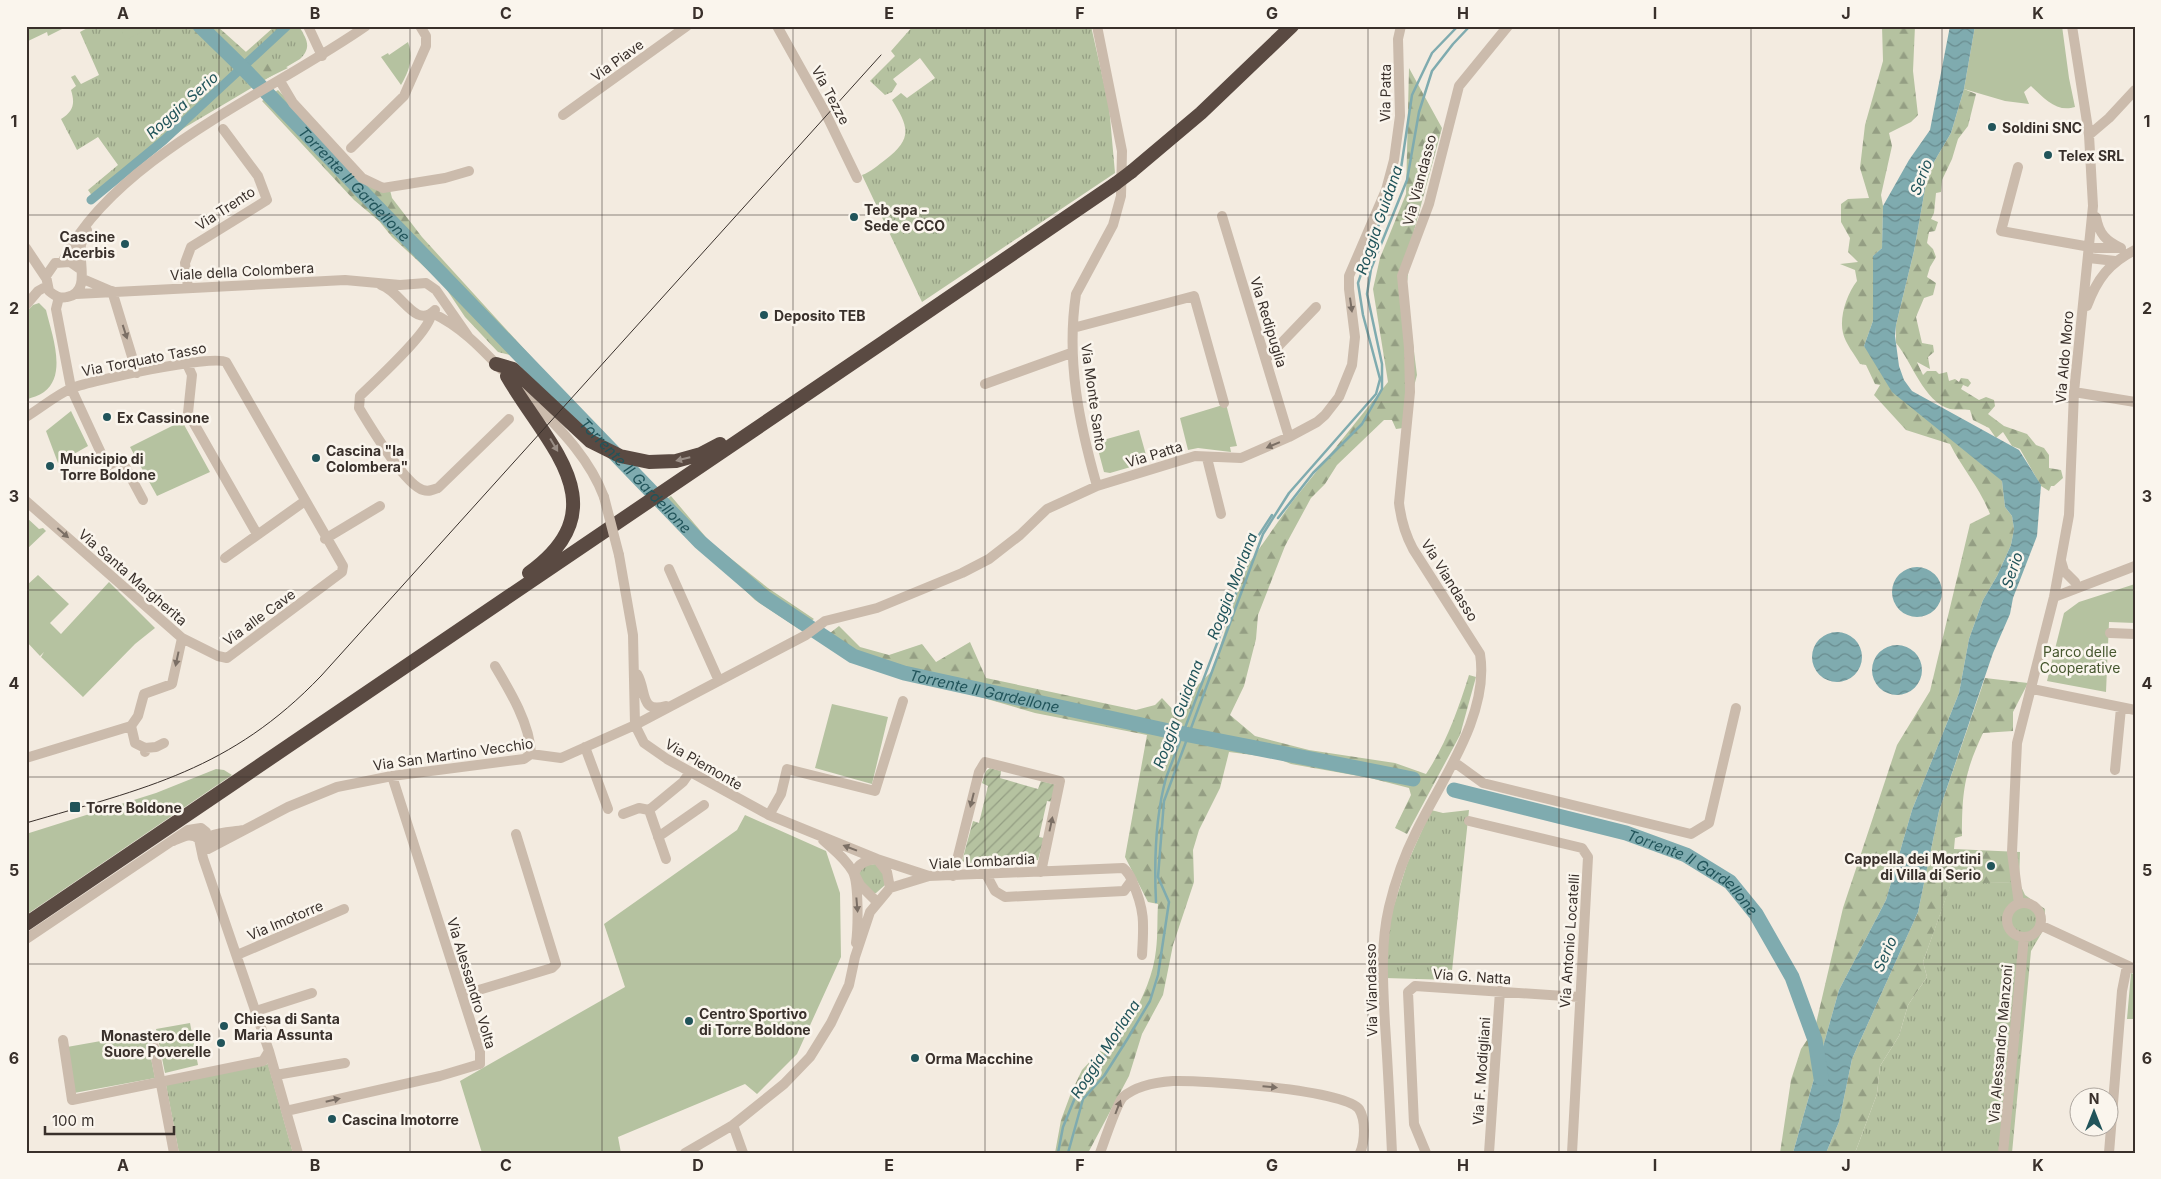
<svg xmlns="http://www.w3.org/2000/svg" width="2161" height="1179" font-family="Inter,sans-serif">
<defs>
<pattern id="grass-tufts" width="24" height="20" patternUnits="userSpaceOnUse" patternTransform="scale(1.25)"><rect width="24" height="20" fill="#b5c2a0"/><path d="M3 7l-1-3M5 7V3M7 7l1-3M15 17l-1-3M17 17v-4M19 17l1-3" fill="none" stroke="#949e83"/></pattern>
<pattern id="forest-firs" width="22" height="20" patternUnits="userSpaceOnUse" patternTransform="scale(1.25)"><rect width="22" height="20" fill="#b5c2a0"/><path d="M5 1l3.5 6h-7zM16 11l3.5 6h-7z" fill="#949e83"/></pattern>
<pattern id="garden-furrows" width="10" height="10" patternUnits="userSpaceOnUse" patternTransform="scale(1.25)"><rect width="10" height="10" fill="#b5c2a0"/><path d="M-1 1l2-2M0 10L10 0M9 11l2-2" fill="none" stroke="#949e83"/></pattern>
<pattern id="water-waves" width="16" height="10" patternUnits="userSpaceOnUse" patternTransform="scale(1.25)"><rect width="16" height="10" fill="#7fabaf"/><path d="M0 5q4-4 8 0t8 0" fill="none" stroke="#698c8f"/></pattern>
</defs>
<rect width="100%" height="100%" fill="#f3ebe0"/>
<path fill="url(#grass-tufts)" d="M91,26H196L239,58L275,26H299C307,40 312,47 300,59L184,128L95,200L88,190L118,165L98,137L77,150L61,119C74,111 75,103 71,90L76,86L71,77L75,75L81,84L99,75L80,32Z
M913,26H1091L1109,106L1115,173L922,302L862,175C871,172 878,165 885,160C913,139 909,127 892,100L901,93L907,98L935,78L920,58L893,79L897,84L892,92L885,95L870,81L895,56L891,51Z
M1431,810L1443,813L1469,810L1451,980L1385,978L1390,918L1407,864Z
M876,864L883,872L885,885L876,893H872L857,874L865,865Z
M2019,882L2025,895L2045,909L2044,929L2031,951L2012,1153H1855L1877,1094L1880,1066L1899,1036L1908,1005L1927,977L1923,962L1951,883Z
M268,1064L293,1153H179L166,1085Z"/>
<path fill="url(#forest-firs)" d="M185,26H217L255,60L280,64L288,68L249,87C239,65 204,42 185,26Z
M1882,26H1915L1913,71L1918,115L1911,122L1889,133L1892,146L1881,195L1883,206L1882,248L1873,256V321L1864,346L2002,481L2005,507L2012,516L2014,529L2011,545L1997,576L1983,600L1969,639L1959,693L1912,810L1886,900L1839,990L1793,1153H1780L1791,1080L1801,1049L1815,1028L1843,908L1897,745L1930,691L1970,524L1990,514C1980,488 1962,468 1950,444L1906,430L1874,395L1880,385L1875,384L1866,365L1860,364C1855,355 1845,343 1843,333C1839,317 1847,294 1857,281L1855,270L1840,264L1858,262L1848,252L1850,238L1841,222V204L1848,199L1869,198L1860,168L1865,125L1883,61Z
M1409,68L1442,128L1414,231L1406,289L1417,375L1403,428L1396,429L1392,420H1384L1337,465L1325,484L1311,498L1285,546L1258,615L1256,639L1244,686L1230,715L1255,736L1309,750L1395,763L1426,774C1446,744 1458,710 1469,675L1476,677L1460,735L1407,834L1395,828L1411,795L1409,788L1370,778L1291,764L1276,758L1229,752L1220,788L1199,830L1193,850L1194,882L1173,945L1163,995L1142,1034L1129,1076L1088,1153H1055L1061,1120L1071,1093L1082,1070L1100,1051L1109,1055C1129,1023 1152,988 1156,950C1158,935 1157,919 1158,904L1148,902L1125,857L1147,735L1035,713L863,663L821,640L839,626L860,647L889,655L922,644L936,662L970,642L986,678L1136,710L1155,705L1162,698L1176,713L1196,687L1212,671L1245,569L1292,502L1388,382L1373,289L1380,258L1406,194Z
M1964,89L1976,94L1968,126L1958,139L1952,159L1942,180L1941,192L1936,193L1934,213L1931,219L1938,222L1935,231L1929,232L1927,243L1933,249L1936,257L1930,267L1927,277L1936,283L1933,295L1924,298L1916,317L1922,343L1933,345L1934,352L1928,357L1930,369L1917,362L1923,375L1927,371H1936L1939,374L1947,372L1949,381L1955,379L1959,382L1961,378L1968,379L1971,383L1968,387L1963,385L1961,389L1979,400L1986,397L1994,400L1995,406L1988,414L2004,426L2027,434L2036,445L2044,448L2049,455V468L2061,470L2063,478L2054,486H2051L2049,491L2041,486L2020,449L2012,446L2003,432L1996,438L1989,428L1973,420L1970,410C1964,409 1956,410 1950,409C1924,402 1912,362 1896,343V325L1914,251L1928,172L1951,133Z
M278,90L366,181L390,190L392,198L422,237L566,395L560,401L514,356L498,352L465,317L443,284L392,237L379,221L354,200L262,101Z
M671,496L710,542L768,588L814,619L799,629L755,600L658,505Z
M1985,678L2028,683L2013,712V731L1983,733C1964,773 1962,793 1962,836L1955,838L1954,849L2020,852L2019,882L1951,884L1923,962L1927,977L1908,1005L1899,1036L1880,1066L1877,1094L1855,1153H1826L1839,1122L1852,1059L1918,912L1939,811Z"/>
<path fill="#b5c2a0" d="M26,26H68L48,36L47,32L26,42Z
M119,26H153L126,40Z
M1975,26H2062L2069,78L2075,107C2057,113 2044,98 2031,86L2024,92L2029,104L2005,101L1964,89Z
M408,42C414,58 409,71 401,85L381,57L388,53L389,55Z
M39,303L46,310C51,332 68,375 44,392C39,396 32,397 26,400V312L33,305Z
M1226,404L1237,446L1230,447L1231,452L1198,448L1188,450L1180,418Z
M71,411L88,446L58,463L46,431Z
M182,421L210,472L157,496L130,447Z
M1139,430L1148,462L1110,473L1104,472L1096,442Z
M26,517L39,529L43,528L46,531L26,550Z
M38,575L69,604L50,623L61,634L109,582L155,628L135,644L83,697L41,657L44,652L40,656L26,641V604L28,602L26,586Z
M2135,584V623L2109,622L2106,692L2047,681L2064,613L2079,602Z
M832,704L888,717L872,784L815,768Z
M216,769L224,770L232,775L26,915V834L156,793Z
M745,815L826,851L840,893L841,957L797,1054L757,1094L745,1084L618,1137L621,1153H482L460,1081L625,987L604,924L737,830Z
M2131,973L2135,975V1019H2127Z
M190,1023L198,1065L165,1073L156,1029Z
M146,1033L155,1078L74,1093L67,1047Z"/>
<path fill="url(#garden-furrows)" d="M990,768L1001,771L1000,778L1038,789L1041,781L1057,785L1053,802L1047,801L1039,837L1044,838L1038,860L968,863L962,861L973,821L979,823L988,786L982,783L986,771Z"/>
<path fill="url(#water-waves)" d="M1950,26H1975L1964,89L1951,133L1928,172L1914,251L1896,325L1895,336L1899,366L1904,380L1912,391L2019,450L2041,485L2037,536L2013,598L2010,614L1993,653L1939,811L1918,912L1852,1059L1839,1122L1826,1153H1793L1839,990L1886,900L1912,810L1959,693L1969,639L1983,600L1997,576L2011,545L2014,529L2012,516L2005,507L2002,481L1892,392L1864,346L1873,321V256L1882,248L1883,206L1909,160L1930,130Z
M1892 592a25 25 0 1 1 50 0a25 25 0 1 1-50 0Z
M1812 657a25 25 0 1 1 50 0a25 25 0 1 1-50 0Z
M1872 670a25 25 0 1 1 50 0a25 25 0 1 1-50 0Z"/>
<g fill="none" stroke-linecap="round" stroke-linejoin="round">
<path stroke="#7fabaf" stroke-width="2.5" d="M1278,518L1313,473L1362,424L1382,389V364L1367,294L1371,269L1407,180L1419,112L1432,71L1453,44L1470,26
M1156,902C1154,860 1155,818 1166,778L1257,538L1272,515
M1058,1153L1063,1127L1079,1088L1106,1055
M1068,1153L1083,1099L1104,1076L1128,1038L1150,1001L1158,975L1169,902L1158,877L1164,801L1263,534L1289,493L1376,394L1380,379L1363,315L1358,283L1374,236L1400,175L1412,95L1432,53L1458,26"/>
<path stroke="#7fabaf" stroke-width="9" d="M91,200L164,140L287,26"/>
<g stroke="#7fabaf" stroke-width="15">
<path id="s1" d="M200,26L242,67L700,542L764,597L853,656L904,673L1169,731L1413,779"/>
<path id="s2" d="M1454,790L1626,833L1686,855L1730,882L1756,914L1792,977L1815,1040L1821,1078"/>
</g>
<path stroke="#cbbbac" stroke-width="10" d="M308,26L322,56
M777,26L825,112L857,178
M280,81L293,103L362,178L383,188L445,178L469,171
M563,115L687,26
M2089,135L2109,118L2135,90
M351,148L404,96L426,46V36L420,26
M2018,167L2001,231L2096,248H2121
M1222,216L1289,437
M2096,217C2099,234 2106,241 2121,248
M26,248L46,278
M2089,258L2115,261
M63,261C114,157 272,92 366,26
M80,269L70,262L55,263L46,276L49,291C55,296 60,299 67,297C91,293 78,261 81,245C82,240 85,234 87,230
M83,279L111,291
M381,285C402,292 415,330 435,310
M188,288L185,263L191,247L267,200L258,176L223,129
M112,291L137,373
M76,294L345,280L400,285L426,283L436,290L468,336
M59,297L56,309L71,388L107,466L121,459L143,500
M26,305L38,291L47,286
M2087,306C2097,279 2109,263 2135,250
M432,313C460,326 480,347 501,369
M431,314C431,331 374,382 360,396L359,408C370,426 405,485 423,490C429,492 433,490 438,488L509,419
M1073,328L1194,296L1224,403
M1266,359L1316,307
M187,364L192,375L188,413L257,534
M985,384L1071,353
M520,388C552,422 587,452 604,497
M2074,392L2135,402
M26,417C41,408 56,395 72,388C90,381 212,354 226,362L343,566L342,572L227,658L218,656L182,638
M1207,458L1221,514
M1097,486C1079,423 1066,360 1076,294L1113,225L1121,196L1122,151L1097,26
M26,501L182,638L172,684L144,694L138,716L131,726L26,758
M325,539L380,506
M619,555L633,635L635,725L644,743L667,759L769,815L877,859L929,876
M225,558L305,501
M2061,561L2064,571L2075,582
M669,569L719,681
M2054,597L2135,566
M2110,633L2135,634
M495,666C510,691 530,724 531,754
M637,674C647,690 639,714 666,706
M2032,689L2135,710
M131,726L135,743L145,748V752
M585,747L608,809
M145,748L156,747L164,743
M1454,762L1483,783L1691,834L1709,823L1736,708
M2115,770L2121,708
M623,814L639,808L649,810
M769,815L781,794L787,769L875,791L903,701
M1469,821L1582,848L1588,857L1572,1153
M244,830C228,833 207,830 201,848L208,849L288,807L337,787L392,776L524,759L531,754L561,758L635,725L806,635L825,621L877,608L962,573L989,559L1020,535L1047,509L1097,486L1195,456L1241,458L1289,437L1317,422L1325,415L1339,397L1352,365L1355,337L1349,289V276L1386,190L1394,160L1400,116L1398,39L1401,26
M658,837L704,805
M823,840C834,850 846,859 853,872C859,884 858,929 856,943
M173,841C183,837 190,832 199,839L203,858L269,1051L298,1153
M666,859L649,810L683,782L690,772
M986,874L995,891L1005,897L1124,891L1132,880
M953,876L979,772L985,762L1060,781L1041,872
M877,902L860,885L854,873C859,863 866,860 877,859L887,872L890,888
M2007 920a17 17 0 1 1 34 0a17 17 0 1 1-34 0Z
M2019,904L2012,852L2017,743L2054,597L2069,515L2074,392L2093,206L2089,135L2072,26
M2040,925L2135,969
M26,939L188,830L201,828L206,832L208,843
M237,955L344,909
M462,995L552,968L556,964L516,834
M256,1011L312,993
M63,1040L72,1100L263,1061L269,1051
M153,1042L174,1153
M276,1075L345,1063
M286,1111L440,1076L480,1064V1051L392,776
M733,1125L743,1153
M685,1153L733,1125L784,1084L810,1057L831,1023L849,985L855,957L870,912L890,888L929,876L1123,868C1128,872 1130,875 1132,881C1145,910 1144,923 1142,955
M1100,1153C1104,1142 1117,1103 1123,1097C1136,1086 1157,1082 1173,1081C1201,1080 1344,1089 1359,1109C1366,1120 1365,1141 1360,1153
M1392,1153C1390,1110 1388,1067 1385,1024C1383,985 1380,946 1389,907C1395,882 1404,856 1416,832C1441,780 1490,715 1480,654L1413,549C1405,534 1401,520 1399,503L1410,392L1409,348L1402,276L1429,204L1459,86L1508,26
M1426,1153L1414,1124L1408,992L1415,986L1579,997
M1489,1153L1500,991
M2003,1153L2024,937
M2109,1153L2122,991L2127,966"/>
<path stroke="#5a4a42" stroke-width="14" d="M1131,172L1201,113L1292,26
M885,341L1115,184
M496,364L513,369L590,441L620,456L649,462L676,461L701,454L720,444
M507,376C545,443 622,506 529,573
M26,924L891,337"/>
<path stroke="#39302b" stroke-width="1" d="M26,823C146,788 231,770 321,676L881,55"/>
<path stroke="#cbbbac" stroke-width="10" d="M604,497L619,555"/>
<path stroke="#5a4a42" stroke-width="14" d="M1115,184L1131,172"/>
</g>
<defs><path id="oneway-solid" d="M-6-.8H1V-3.2L6.5 0L1 3.2V.8H-6Z" transform="scale(1.25)"/></defs>
<g fill="#7b6f65">
<use href="#oneway-solid" transform="translate(1351 305) rotate(82)"/>
<use href="#oneway-solid" transform="translate(125 332) rotate(72)"/>
<use href="#oneway-solid" transform="translate(1273 445) rotate(157)"/>
<use href="#oneway-solid" transform="translate(63 533) rotate(41)"/>
<use href="#oneway-solid" transform="translate(177 659) rotate(102)"/>
<use href="#oneway-solid" transform="translate(972 800) rotate(104)"/>
<use href="#oneway-solid" transform="translate(1051 824) rotate(-78)"/>
<use href="#oneway-solid" transform="translate(850 848) rotate(-159)"/>
<use href="#oneway-solid" transform="translate(857 905) rotate(85)"/>
<use href="#oneway-solid" transform="translate(1270 1087) rotate(5)"/>
<use href="#oneway-solid" transform="translate(333 1100) rotate(-13)"/>
<use href="#oneway-solid" transform="translate(1118 1107) rotate(-69)"/>
</g>
<g fill="#9a8e86">
<use href="#oneway-solid" transform="translate(554 445) rotate(59)"/>
<use href="#oneway-solid" transform="translate(683 459) rotate(166)"/>
</g>
<path fill="none" stroke="#39302b" stroke-width="1" stroke-opacity="0.55" d="M219,26V1153M410,26V1153M602,26V1153M793,26V1153M985,26V1153M1176,26V1153M1368,26V1153M1559,26V1153M1751,26V1153M1942,26V1153M26,215H2135M26,402H2135M26,590H2135M26,777H2135M26,964H2135"/>
<g fill="#21545a" stroke="#faf5ed" stroke-width="2">
<circle cx="1992" cy="127" r="5"/>
<circle cx="2048" cy="155" r="5"/>
<circle cx="854" cy="217" r="5"/>
<circle cx="125" cy="244" r="5"/>
<circle cx="764" cy="315" r="5"/>
<circle cx="107" cy="417" r="5"/>
<circle cx="316" cy="458" r="5"/>
<circle cx="50" cy="466" r="5"/>
<rect x="69" y="801" width="12" height="12" rx="2.5"/>
<circle cx="1991" cy="866" r="5"/>
<circle cx="689" cy="1021" r="5"/>
<circle cx="224" cy="1026" r="5"/>
<circle cx="221" cy="1043" r="5"/>
<circle cx="915" cy="1058" r="5"/>
<circle cx="332" cy="1119" r="5"/>
</g>
<g text-anchor="middle" dominant-baseline="central" stroke-width="5" stroke-linejoin="round" paint-order="stroke">
<g font-size="14" fill="#39302b" stroke="#faf5ed">
<text transform="translate(617 60) rotate(-36)">Via Piave</text>
<text transform="translate(1385 93) rotate(-89)">Via Patta</text>
<text transform="translate(831 95) rotate(62)">Via Tezze</text>
<text transform="translate(1419 180) rotate(-75)">Via Viandasso</text>
<text transform="translate(225 208) rotate(-33)">Via Trento</text>
<text transform="translate(242 271) rotate(-3)">Viale della Colombera</text>
<text transform="translate(1269 322) rotate(73)">Via Redipuglia</text>
<text transform="translate(2064 357) rotate(-85)">Via Aldo Moro</text>
<text transform="translate(144 359) rotate(-11)">Via Torquato Tasso</text>
<text transform="translate(1094 397) rotate(82)">Via Monte Santo</text>
<text transform="translate(1154 454) rotate(-17)">Via Patta</text>
<text transform="translate(133 577) rotate(41)">Via Santa Margherita</text>
<text transform="translate(1450 580) rotate(58)">Via Viandasso</text>
<text transform="translate(259 617) rotate(-36)">Via alle Cave</text>
<text transform="translate(453 754) rotate(-8)">Via San Martino Vecchio</text>
<text transform="translate(704 764) rotate(30)">Via Piemonte</text>
<text transform="translate(982 861) rotate(-3)">Viale Lombardia</text>
<text transform="translate(285 920) rotate(-23)">Via Imotorre</text>
<text transform="translate(1569 941) rotate(-86)">Via Antonio Locatelli</text>
<text transform="translate(1472 976) rotate(4)">Via G. Natta</text>
<text transform="translate(472 983) rotate(73)">Via Alessandro Volta</text>
<text transform="translate(1371 990) rotate(-91)">Via Viandasso</text>
<text transform="translate(2000 1044) rotate(-85)">Via Alessandro Manzoni</text>
<text transform="translate(1481 1071) rotate(-86)">Via F. Modigliani</text>
</g>
<g font-size="14" font-weight="bold" fill="#39302b" stroke="#faf5ed" text-anchor="start">
<text x="2002" y="127">Soldini SNC</text>
<text x="2058" y="155">Telex SRL</text>
<text x="864" y="209">Teb spa -<tspan x="864" dy="16">Sede e CCO</tspan></text>
<text x="115" y="236" text-anchor="end">Cascine<tspan x="115" dy="16">Acerbis</tspan></text>
<text x="774" y="315">Deposito TEB</text>
<text x="117" y="417">Ex Cassinone</text>
<text x="326" y="450">Cascina "la<tspan x="326" dy="16">Colombera"</tspan></text>
<text x="60" y="458">Municipio di<tspan x="60" dy="16">Torre Boldone</tspan></text>
<text x="86" y="807">Torre Boldone</text>
<text x="1981" y="858" text-anchor="end">Cappella dei Mortini<tspan x="1981" dy="16">di Villa di Serio</tspan></text>
<text x="699" y="1013">Centro Sportivo<tspan x="699" dy="16">di Torre Boldone</tspan></text>
<text x="234" y="1018">Chiesa di Santa<tspan x="234" dy="16">Maria Assunta</tspan></text>
<text x="211" y="1035" text-anchor="end">Monastero delle<tspan x="211" dy="16">Suore Poverelle</tspan></text>
<text x="925" y="1058">Orma Macchine</text>
<text x="342" y="1119">Cascina Imotorre</text>
</g>
<g font-size="14" fill="#46572f" stroke="#faf5ed">
<text x="2080" y="651">Parco delle<tspan x="2080" dy="16">Cooperative</tspan></text>
</g>
<g font-size="15" font-style="italic" fill="#21545a" stroke="#faf5ed">
<text transform="translate(182 105) rotate(-42)">Roggia Serio</text>
<text transform="translate(1921 177) rotate(-69)">Serio</text>
<text stroke="none"><textPath href="#s1" startOffset="221">Torrente Il Gardellone</textPath></text>
<text transform="translate(1379 220) rotate(-71)">Roggia Guidana</text>
<text stroke="none"><textPath href="#s1" startOffset="626">Torrente Il Gardellone</textPath></text>
<text transform="translate(2012 570) rotate(-71)">Serio</text>
<text transform="translate(1232 586) rotate(-69)">Roggia Morlana</text>
<text stroke="none"><textPath href="#s1" startOffset="1046">Torrente Il Gardellone</textPath></text>
<text transform="translate(1178 714) rotate(-69)">Roggia Guidana</text>
<text stroke="none"><textPath href="#s2" startOffset="256">Torrente Il Gardellone</textPath></text>
<text transform="translate(1885 954) rotate(-66)">Serio</text>
<text transform="translate(1105 1049) rotate(-57)">Roggia Morlana</text>
</g>
</g>
<rect width="2161" height="1179" fill="none" stroke="#faf5ed" stroke-width="55"/>
<g transform="translate(2094 1112)"><circle r="24" fill="#faf5ed" stroke="#ada69f"/>
<path d="M0-4L9 19L0 12L-9 19Z" fill="#21545a"/>
<text y="-8" font-size="14" font-weight="bold" text-anchor="middle" fill="#39302b">N</text>
</g>
<path d="M45 1126v8h129v-8" fill="none" stroke="#39302b" stroke-width="2.5"/>
<text x="52" y="1126" font-size="15" fill="#39302b" stroke="#faf5ed" stroke-width="4" paint-order="stroke">100 m</text>
<rect x="28" y="28" width="2106" height="1124" fill="none" stroke="#39302b" stroke-width="2"/>
<g font-size="16" text-anchor="middle" font-weight="bold" fill="#39302b">
<text x="123" y="19">A</text>
<text x="315" y="19">B</text>
<text x="506" y="19">C</text>
<text x="698" y="19">D</text>
<text x="889" y="19">E</text>
<text x="1080" y="19">F</text>
<text x="1272" y="19">G</text>
<text x="1463" y="19">H</text>
<text x="1655" y="19">I</text>
<text x="1846" y="19">J</text>
<text x="2038" y="19">K</text>
<text x="14" y="127">1</text>
<text x="2147" y="127">1</text>
<text x="14" y="314">2</text>
<text x="2147" y="314">2</text>
<text x="14" y="502">3</text>
<text x="2147" y="502">3</text>
<text x="14" y="689">4</text>
<text x="2147" y="689">4</text>
<text x="14" y="876">5</text>
<text x="2147" y="876">5</text>
<text x="14" y="1064">6</text>
<text x="2147" y="1064">6</text>
<text x="123" y="1171">A</text>
<text x="315" y="1171">B</text>
<text x="506" y="1171">C</text>
<text x="698" y="1171">D</text>
<text x="889" y="1171">E</text>
<text x="1080" y="1171">F</text>
<text x="1272" y="1171">G</text>
<text x="1463" y="1171">H</text>
<text x="1655" y="1171">I</text>
<text x="1846" y="1171">J</text>
<text x="2038" y="1171">K</text>
</g>
</svg>
